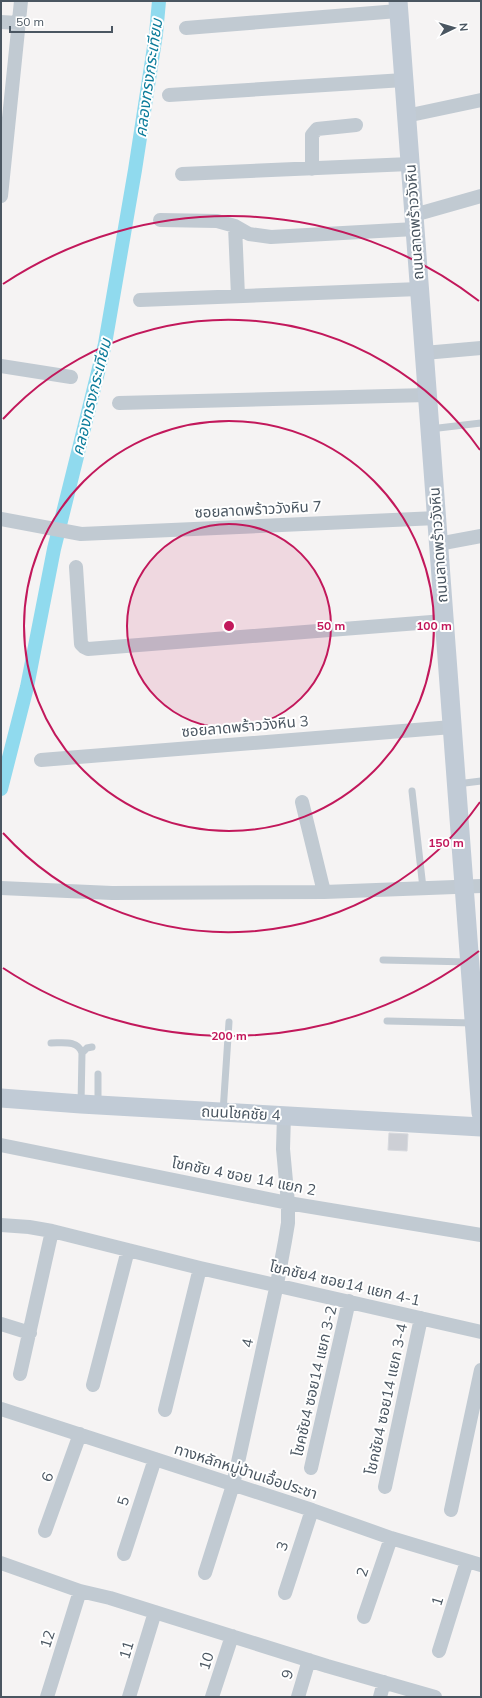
<svg xmlns="http://www.w3.org/2000/svg" width="482" height="1698" font-family="Mulish,'Noto Sans Thai',sans-serif">
<rect width="100%" height="100%" fill="#f5f3f3"/>
<g fill="none" stroke-linecap="round" stroke-linejoin="round">
<path stroke="#90daee" stroke-width="14" d="M1,789L27,687L54,549L105,344L135,170L156,34L159,1"/>
</g>
<path fill="#cdcfd5" stroke="#d7d9de" d="M389,1133L408,1134L407,1151L388,1150Z"/>
<g fill="none" stroke-linecap="round" stroke-linejoin="round">
<path stroke="#c1cad2" stroke-width="7" d="M430,429L481,423
M457,784L481,781
M412,791L423,888
M383,960L469,962
M387,1021L473,1023
M51,1043C63,1043 78,1040 82,1053L81,1104
M82,1053L87,1048L92,1047
M98,1103V1074
M223,1112L229,1022"/>
<path stroke="#c1cad2" stroke-width="14" d="M1,22L18,23
M186,28L398,11
M169,95L404,80
M406,116L481,100
M312,169V135L317,129L356,125
M182,174L410,164
M1,196L21,1
M414,215L481,196
M160,220L217,221L235,226L249,234L271,237L415,229
M235,226L238,296
M140,300L419,289
M424,353L481,348
M1,366L71,377
M119,403L427,395
M1,519L81,534L437,518
M438,544L481,536
M76,567L81,644L84,647L88,649L444,621
M41,760L452,727
M302,802L324,892
M1,888L112,893L324,892L481,886
M1,1145L288,1203L481,1235
M1,1225L29,1227L52,1231L200,1268L481,1332
M1,1324L30,1333
M20,1374L52,1231
M93,1385L128,1250
M1,1409L312,1510L391,1538L481,1565
M165,1410L200,1268
M311,1468L349,1301
M385,1487L421,1318
M451,1510L481,1370
M45,1531L80,1434
M124,1554L155,1459
M1,1563L80,1591L110,1598L327,1666L435,1697
M205,1573L233,1485L277,1284L285,1241L288,1223V1203L283,1149L284,1115
M285,1593L312,1510
M364,1617L391,1538
M439,1651L467,1561
M47,1697L80,1591
M129,1697L155,1612
M212,1697L232,1636
M298,1697L309,1660
M380,1697L384,1682"/>
<path stroke="#c1cbd6" stroke-width="19" d="M398,1L481,1113
M1,1098L81,1104L481,1127"/>
</g>
<circle cx="229" cy="626" r="102" fill="#c2185b" fill-opacity=".12"/>
<g fill="none" stroke="#c2185b" stroke-width="2">
<circle cx="229" cy="626" r="102"/>
<circle cx="229" cy="626" r="205"/>
<path d="M480 802A307 307 0 0 1 3 833M3 419A307 307 0 0 1 480 450"/>
<path d="M479 951A410 410 0 0 1 3 968M3 284A410 410 0 0 1 479 301"/>
</g>
<g text-anchor="middle" dominant-baseline="central" stroke-width="4" stroke-linejoin="round" paint-order="stroke">
<g font-size="15" fill="#4a5661" stroke="#fff">
<text transform="translate(414 222) rotate(-94)">ถนนลาดพร้าววังหิน</text>
<text transform="translate(258 509) rotate(-3)">ซอยลาดพร้าววังหิน 7</text>
<text transform="translate(438 545) rotate(-94)">ถนนลาดพร้าววังหิน</text>
<text transform="translate(245 726) rotate(-5)">ซอยลาดพร้าววังหิน 3</text>
<text transform="translate(241 1113) rotate(3)">ถนนโชคชัย 4</text>
<text transform="translate(244 1176) rotate(11)">โชคชัย 4 ซอย 14 แยก 2</text>
<text transform="translate(345 1283) rotate(13)">โชคชัย4 ซอย14 แยก 4-1</text>
<text transform="translate(247 1343) rotate(-78)">4</text>
<text transform="translate(314 1381) rotate(-77)">โชคชัย4 ซอย14 แยก 3-2</text>
<text transform="translate(386 1399) rotate(-78)">โชคชัย4 ซอย14 แยก 3-4</text>
<text transform="translate(246 1471) rotate(18)">ทางหลักหมู่บ้านเอื้อประชา</text>
<text transform="translate(47 1477) rotate(-70)">6</text>
<text transform="translate(123 1501) rotate(-72)">5</text>
<text transform="translate(282 1546) rotate(-72)">3</text>
<text transform="translate(362 1572) rotate(-71)">2</text>
<text transform="translate(437 1601) rotate(-72)">1</text>
<text transform="translate(47 1639) rotate(-72)">12</text>
<text transform="translate(126 1650) rotate(-73)">11</text>
<text transform="translate(206 1661) rotate(-72)">10</text>
<text transform="translate(287 1674) rotate(-73)">9</text>
</g>
<g font-size="16" font-style="italic" fill="#0c7c9b" stroke="#fff">
<text transform="translate(148 78) rotate(-82)">คลองทรงกระเทียม</text>
<text transform="translate(91 397) rotate(-76)">คลองทรงกระเทียม</text>
</g>
</g>
<circle cx="229" cy="626" r="6" fill="#c2185b" stroke="#fff" stroke-width="2"/>
<g font-size="12" text-anchor="middle" font-weight="bold" fill="#c2185b" stroke="#fff" stroke-width="4" stroke-linejoin="round" paint-order="stroke">
<text x="331" y="630">50 m</text>
<text x="434" y="630">100 m</text>
<text x="446" y="847">150 m</text>
<text x="229" y="1040">200 m</text>
</g>
<rect width="482" height="1698" fill="none" stroke="#4a5661" stroke-width="4"/>
<g transform="translate(454 28) rotate(85)" stroke="#ffffff" stroke-width="3" paint-order="stroke">
<path d="M0-3L7 15L0 10L-7 15Z" fill="#4a5661"/>
<text y="-6" font-size="11" font-weight="bold" text-anchor="middle" fill="#4a5661">N</text>
</g>
<path d="M10 26v6h102v-6" fill="none" stroke="#4a5661" stroke-width="2"/>
<text x="16" y="26" font-size="12" fill="#4a5661" stroke="#ffffff" stroke-width="3" paint-order="stroke">50 m</text>
</svg>
